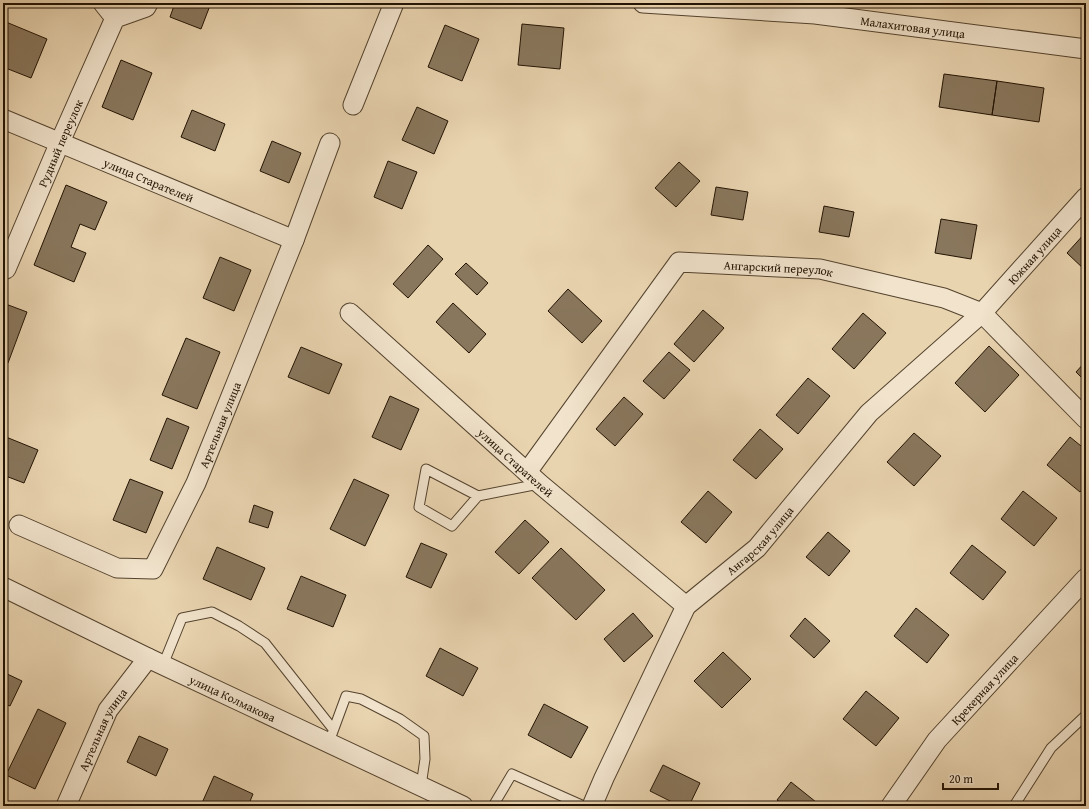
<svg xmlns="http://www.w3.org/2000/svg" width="1089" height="809" font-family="'Gentium Book Plus',serif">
<rect width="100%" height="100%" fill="#e9d4b0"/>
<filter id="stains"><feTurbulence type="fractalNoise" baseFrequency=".005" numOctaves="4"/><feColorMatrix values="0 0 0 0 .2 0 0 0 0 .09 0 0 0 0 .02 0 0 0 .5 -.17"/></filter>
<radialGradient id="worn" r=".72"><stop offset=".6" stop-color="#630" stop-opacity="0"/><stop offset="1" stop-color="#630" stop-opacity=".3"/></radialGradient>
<path fill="#89775d" stroke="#221303" d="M175,3H211L201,29L170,17Z
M6,22L47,39L31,78L3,67V29Z
M522,24L564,28L560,69L518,65Z
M445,25L479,39L462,81L428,67Z
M121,60L152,73L133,120L102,107Z
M944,74L997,81L992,115L939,107Z
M997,81L1044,88L1039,122L992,115Z
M417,107L448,121L434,154L402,140Z
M192,110L225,124L215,151L181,137Z
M272,141L301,153L289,183L260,171Z
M388,161L417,172L402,209L374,197Z
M679,162L700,181L676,207L655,188Z
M66,185L107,202L95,230L80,224L71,247L86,253L74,282L34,265Z
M716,187L748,192L743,220L711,215Z
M824,206L854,212L849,237L819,232Z
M941,219L977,225L971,259L935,253Z
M1086,232V271L1067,253Z
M428,245L443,259L408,298L393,284Z
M220,257L251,270L234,311L203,298Z
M466,263L488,283L477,295L455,274Z
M568,289L602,321L582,343L548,311Z
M3,303L27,312L8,363L3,361Z
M453,303L486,334L469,353L436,322Z
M703,310L724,328L694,362L674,344Z
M863,313L886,333L854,369L832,349Z
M186,338L220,352L197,409L162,395Z
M989,346L1019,375L985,412L955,383Z
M301,347L342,364L329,394L288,377Z
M669,352L690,370L664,399L643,381Z
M1086,361V382L1076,372Z
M808,378L830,396L798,434L776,415Z
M390,396L419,409L401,450L372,437Z
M624,397L643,414L615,446L596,429Z
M167,418L189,427L172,469L150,460Z
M760,429L783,449L756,479L733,460Z
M914,433L941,456L914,486L887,462Z
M6,437L38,450L24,483L3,475V443Z
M1070,437L1086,450V485L1080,492L1047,465Z
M130,479L163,492L146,533L113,520Z
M354,479L389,495L365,546L330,529Z
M708,491L732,512L706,543L681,522Z
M1023,491L1057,518L1034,546L1001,519Z
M254,505L273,512L268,528L249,522Z
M525,520L549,542L519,574L495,552Z
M828,532L850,551L829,576L806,557Z
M421,543L447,554L431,588L406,577Z
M972,545L1006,572L983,600L950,573Z
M217,547L265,568L251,600L203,579Z
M561,548L605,590L576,620L532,578Z
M301,576L346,595L333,627L287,609Z
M916,608L949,635L927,663L894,636Z
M633,613L653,636L624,662L604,639Z
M805,618L830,641L814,658L790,636Z
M440,648L478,668L463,696L426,676Z
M723,652L751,679L722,708L694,681Z
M3,672L22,681L10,706L3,703Z
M866,691L899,718L876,746L843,719Z
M544,704L588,727L571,758L528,735Z
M38,709L66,723L35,789L6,775Z
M139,736L168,749L156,776L127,762Z
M663,765L700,783L689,806H680L650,791Z
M214,776L253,794L248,806H209L202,803Z
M791,782L821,806H785L777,800Z"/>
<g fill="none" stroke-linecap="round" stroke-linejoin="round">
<defs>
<path id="service" d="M478,496L426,469L419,507L452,526L478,496L539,484
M163,665L182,618L212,612L239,626L265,643L333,729
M332,734L346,696L361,699L400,719L424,736L425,759L421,786
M493,806L512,774L584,806
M1014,806L1051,748L1086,715"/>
<g id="minor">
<path d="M103,3L115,18"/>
<path id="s1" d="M643,3L815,14L1086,49"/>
<path d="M353,105L394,3"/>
<path id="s2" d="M3,119L294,240"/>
<path id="s3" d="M6,269L60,142L115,18L146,7L148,3"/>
<path id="s4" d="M350,313L540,484L686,606"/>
<path id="s5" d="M527,472L679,262L820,269L944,298L982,313L1086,419"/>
<path id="s6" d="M19,525L117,568L153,569L196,483L294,240L330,143"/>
<path id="s7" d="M3,587L148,658L463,806"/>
<path id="s8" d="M66,806L108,710L148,658"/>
<path id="s9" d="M592,806L604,778L686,606L757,548L869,413L982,313L1086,197"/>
<path id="s10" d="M891,806L937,740L1086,578"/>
</g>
</defs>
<use href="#service" stroke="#54432e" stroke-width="11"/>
<use href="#minor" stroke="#54432e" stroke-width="21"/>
<use href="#service" stroke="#f1e3cc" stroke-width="9"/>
<use href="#minor" stroke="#f1e3cc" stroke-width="19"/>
</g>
<g text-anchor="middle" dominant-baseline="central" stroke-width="3" stroke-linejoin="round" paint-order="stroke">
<g font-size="12" fill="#221303" stroke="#f1e3cc">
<text stroke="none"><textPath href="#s1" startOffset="271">Малахитовая улица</textPath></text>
<text stroke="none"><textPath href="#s3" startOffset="137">Рудный переулок</textPath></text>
<text stroke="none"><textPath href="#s2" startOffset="158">улица Старателей</textPath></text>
<text stroke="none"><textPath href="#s9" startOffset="717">Южная улица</textPath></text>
<text stroke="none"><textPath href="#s5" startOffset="359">Ангарский переулок</textPath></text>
<text stroke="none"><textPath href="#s6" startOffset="302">Артельная улица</textPath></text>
<text stroke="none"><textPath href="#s4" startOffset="223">улица Старателей</textPath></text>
<text stroke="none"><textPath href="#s9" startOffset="320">Ангарская улица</textPath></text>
<text stroke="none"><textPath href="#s10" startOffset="150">Крекерная улица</textPath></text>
<text stroke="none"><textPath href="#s7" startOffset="255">улица Колмакова</textPath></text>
<text stroke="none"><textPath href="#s8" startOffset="85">Артельная улица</textPath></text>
</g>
</g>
<rect width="1089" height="809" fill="none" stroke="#e9d4b0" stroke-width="16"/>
<rect x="4" y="4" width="1081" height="801" fill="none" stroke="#221303" stroke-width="2"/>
<rect x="8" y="8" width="1073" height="793" fill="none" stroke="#221303"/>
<path d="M943 783v6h55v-6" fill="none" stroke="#221303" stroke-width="2"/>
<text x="949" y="783" font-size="12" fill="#221303" stroke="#f1e3cc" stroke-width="3" paint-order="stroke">20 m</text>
<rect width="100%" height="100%" filter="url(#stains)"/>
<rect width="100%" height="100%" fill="url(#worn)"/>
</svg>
